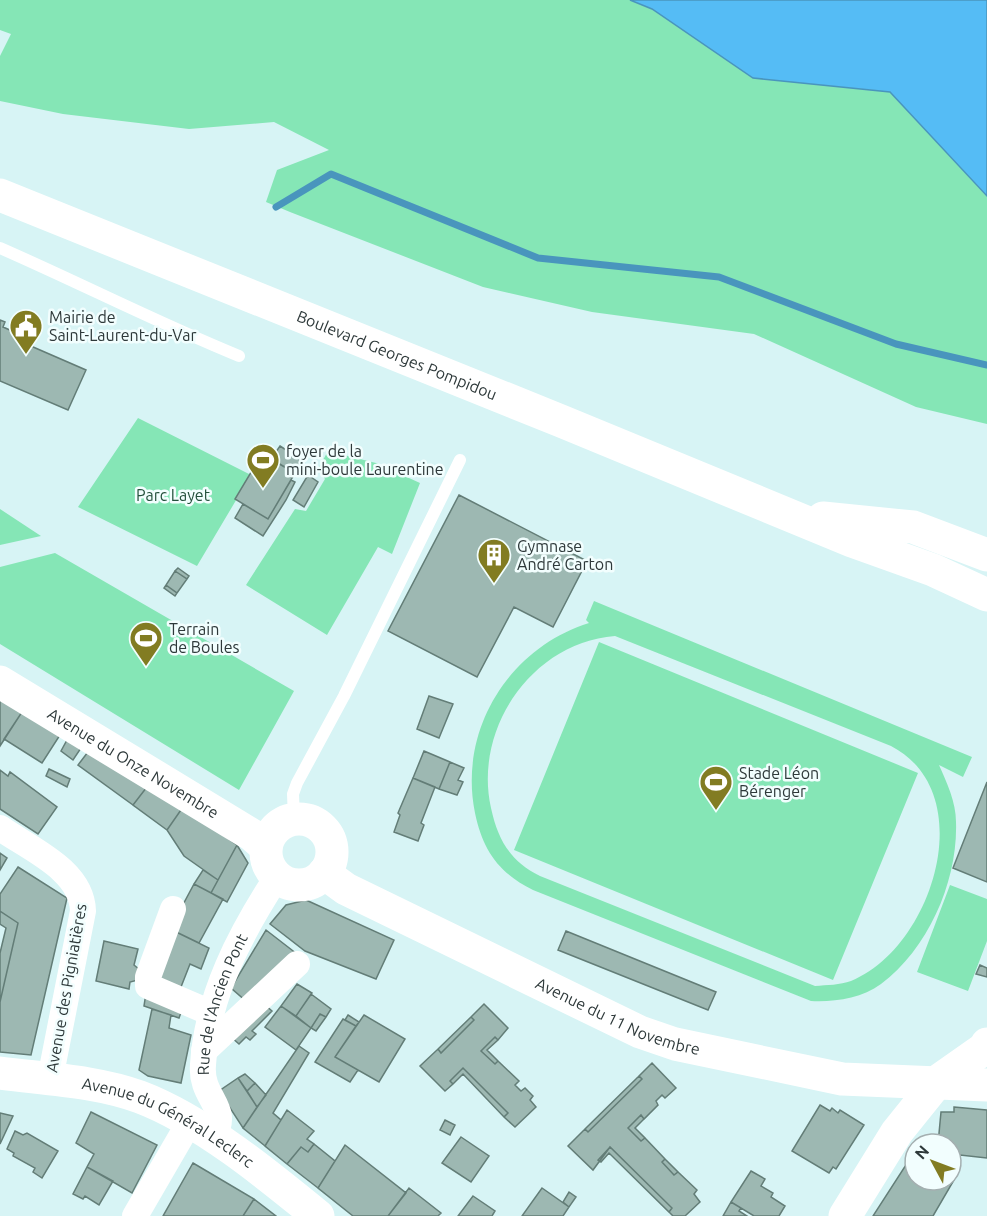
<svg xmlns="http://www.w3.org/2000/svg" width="987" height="1216" font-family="Ubuntu,sans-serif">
<rect width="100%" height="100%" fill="#d7f4f5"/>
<path fill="#85e6b6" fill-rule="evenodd" d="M0,0H630L652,9L753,78L890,92L987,196V424L916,407L754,334L592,312L483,287L290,212L266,202L277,170L329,150L274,122L189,129L63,114L0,101V56L11,34L0,30Z
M138,418L251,475L197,566L78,507Z
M328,451L376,463L420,483L392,554L378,547L327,635L246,585L295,509L306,511L325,479L318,469Z
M0,509L41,536L0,545Z
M55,553L294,691L239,790L0,644V567Z
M594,601L972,757L963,777L939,765C947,783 956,802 956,822C958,880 929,948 881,984C861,999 834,1002 811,1001L533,890C499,873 483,851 475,813C458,730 509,648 589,623L586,620ZM615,636L891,746C982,793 932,949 851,981C840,985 827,985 815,986L540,876C510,861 498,840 491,808C473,728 533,642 615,636Z
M599,642L918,773L833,980L514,850Z
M950,885L987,899V941L968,991L917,972Z"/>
<path fill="#55bcf5" stroke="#4995bd" stroke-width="1.5" d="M630,0H987V196L890,92L753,78L652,9Z"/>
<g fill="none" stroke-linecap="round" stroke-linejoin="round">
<path stroke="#4995bd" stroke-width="7" d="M276,207L331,174L538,258L719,277L896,344L987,365"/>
</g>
<path fill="#9db8b2" stroke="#637d77" stroke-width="1.5" d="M0,320L5,322L3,327L19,334L17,340L86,370L68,410L0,381Z
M280,446L303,461L295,473L271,459Z
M262,454L295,473L268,519L235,499Z
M308,475L318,482L304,507L293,500Z
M291,480L295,482L286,500L263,536L235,518L243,504L268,519Z
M459,495L587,561L553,627L514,607L477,677L388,631Z
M178,568L189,576L187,579L175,571Z
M175,571L187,579L177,593L166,585Z
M166,585L177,593L175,596L164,588Z
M429,696L453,704L439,738L417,729Z
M0,698L22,712L0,746Z
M22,712L60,735L42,763L4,739Z
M67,740L81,748L73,760L61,751Z
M91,748L150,783L133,805L78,765Z
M424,751L450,762L439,789L413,778Z
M450,762L464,768L458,780L463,782L457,795L439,789Z
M49,769L70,779L67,787L46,776Z
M0,770L8,776L10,772L57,807L38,834L0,809Z
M413,778L435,787L421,823L424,825L418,841L394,832L400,815L398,813Z
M987,782V882L953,868Z
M150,783L183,807L167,830L133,805Z
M183,807L237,845L218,880L184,856L167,830Z
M237,845L248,863L227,902L211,893Z
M0,853L7,858L0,870Z
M18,867L67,898L31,1055L0,1052V1002L18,923L0,911V894Z
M203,870L218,880L211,893L194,884Z
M194,884L223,899L199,943L170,929Z
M306,900L394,940L376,979L305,951L270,924L286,905Z
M0,911L18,923L0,1002V953L6,928L0,924Z
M170,929L209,948L201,969L190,964L179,992L151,982Z
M266,930L297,954L247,1002L231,988Z
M566,931L716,992L708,1010L558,950Z
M104,941L138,949L134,965L140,970L138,980L130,982L129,989L96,981Z
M980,965L987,968V977L976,974Z
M297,984L312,993L296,1016L281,1006Z
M146,993L183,1007L179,1018L144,1006Z
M311,994L331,1009L326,1017L320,1014L311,1028L296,1016Z
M264,1004L272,1011L252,1031L256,1034L250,1040L246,1037L239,1044L230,1036Z
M484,1004L508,1028L498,1040L495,1037L481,1051L495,1064L498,1061L519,1081L515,1085L521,1091L525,1088L533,1096L530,1100L536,1107L515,1127L504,1117L508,1113L463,1068L450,1081L453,1084L445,1091L420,1066L438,1049L441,1053L474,1020L471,1017Z
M281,1006L311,1028L296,1050L265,1027Z
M152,1009L171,1015L169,1028L191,1035L181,1083L148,1076L139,1070Z
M320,1014L326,1017L316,1031L311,1028Z
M348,1015L359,1022L356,1026L345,1020Z
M364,1015L405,1039L379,1082L335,1057Z
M471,1017L474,1020L441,1053L438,1049Z
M343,1019L356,1026L335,1057L358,1070L350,1082L315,1062Z
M495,1037L498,1040L487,1050L498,1061L495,1064L481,1051Z
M299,1046L309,1053L273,1113L281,1120L265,1146L243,1128Z
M652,1063L676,1088L665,1098L662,1095L656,1101L658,1105L644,1119L641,1115L628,1128L641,1141L645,1138L665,1159L662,1162L674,1175L678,1172L697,1190L694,1194L700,1202L685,1216H673L669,1212L672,1208L610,1147L593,1170L568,1146L585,1129L588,1132L642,1079L639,1076Z
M463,1068L508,1113L504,1117L463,1074L453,1084L450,1081Z
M245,1074L255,1083L247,1091L238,1078Z
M639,1076L642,1079L588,1132L585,1129Z
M238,1078L257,1107L243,1128L219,1091Z
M255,1083L266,1095L257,1107L247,1091Z
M820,1105L830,1111L832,1108L838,1113L840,1110L864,1125L836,1169L833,1167L829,1173L792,1151Z
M954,1107L987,1110V1158L960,1155L951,1169V1144H938L941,1112H954Z
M287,1110L314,1131L307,1139L314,1144L308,1152L301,1147L287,1164L265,1146Z
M91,1112L157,1145L132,1193L87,1167L94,1154L76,1143Z
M0,1113L13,1116L0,1144Z
M641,1115L644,1119L635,1128L645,1138L641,1141L628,1128Z
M445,1120L455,1125L450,1135L440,1130Z
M15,1131L23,1135L27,1133L58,1151L42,1178L33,1172L35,1168L13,1156L14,1153L7,1149Z
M461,1137L489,1156L471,1182L442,1163Z
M314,1144L335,1161L318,1188L287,1164L301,1147L308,1152Z
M345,1145L406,1193L388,1216H353L318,1188Z
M610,1147L672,1208L669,1212L609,1153L601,1162L598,1160Z
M913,1154H915V1180L951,1178L954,1180L933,1216H873Z
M665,1159L678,1172L674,1175L662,1162Z
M193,1163L254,1199L243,1216H163Z
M87,1167L113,1181L99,1205L85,1196L83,1199L73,1194Z
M751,1171L765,1179L761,1186L773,1193L771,1197L785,1206L779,1216H754L731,1202Z
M409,1188L441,1213L438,1216H388Z
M542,1188L569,1207L563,1216H522Z
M569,1192L576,1197L569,1207L563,1202Z
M473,1196L495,1211L492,1216H458Z
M254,1199L276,1216H243Z
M731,1202L741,1208L739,1211L747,1216H723Z"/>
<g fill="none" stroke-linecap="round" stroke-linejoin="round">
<path stroke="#fff" stroke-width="12" d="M0,248C80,283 158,323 239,356
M294,819L293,794L297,783L344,696L460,460"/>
<g stroke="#fff" stroke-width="26">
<path d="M0,828C30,849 82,870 83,911L50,1079"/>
<path d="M173,909L148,977V986L211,1013"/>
<path d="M204,1051L297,964"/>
<path id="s1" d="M213,1137C232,1107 200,1099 203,1065C207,996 240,934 277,877"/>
<path d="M135,1216L189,1123"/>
</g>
<g stroke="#fff" stroke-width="33">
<path id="s2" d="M0,195L561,421L852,541L933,570L987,595"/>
<path d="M823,518L913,527L987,555"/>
<path id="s3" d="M0,682L252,835L266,847"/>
<circle cx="299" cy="852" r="33"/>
<path id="s4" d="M324,873L346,889L640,1032L675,1044L842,1079L987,1085"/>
<path id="s5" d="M0,1073C46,1079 96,1081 140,1097C201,1120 268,1175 318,1216"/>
<path d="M845,1216L897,1132L938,1081L985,1048L987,1044"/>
</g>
</g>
<defs>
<symbol id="civic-pin" viewBox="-11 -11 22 30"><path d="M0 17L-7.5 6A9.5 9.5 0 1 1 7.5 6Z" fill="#827c22" stroke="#f2fefe"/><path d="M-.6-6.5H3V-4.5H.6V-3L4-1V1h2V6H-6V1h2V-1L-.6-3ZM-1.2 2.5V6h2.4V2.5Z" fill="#fff"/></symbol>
<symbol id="stadium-pin" viewBox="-11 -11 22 30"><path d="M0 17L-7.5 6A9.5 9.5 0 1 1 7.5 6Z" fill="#827c22" stroke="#f2fefe"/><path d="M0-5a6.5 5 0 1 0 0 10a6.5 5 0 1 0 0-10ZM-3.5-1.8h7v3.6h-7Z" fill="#fff"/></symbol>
<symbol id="building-pin" viewBox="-11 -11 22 30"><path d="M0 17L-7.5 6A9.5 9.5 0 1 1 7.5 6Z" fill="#827c22" stroke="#f2fefe"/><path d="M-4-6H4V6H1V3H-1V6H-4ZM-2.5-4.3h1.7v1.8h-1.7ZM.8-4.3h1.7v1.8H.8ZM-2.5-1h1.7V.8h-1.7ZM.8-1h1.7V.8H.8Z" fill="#fff"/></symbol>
</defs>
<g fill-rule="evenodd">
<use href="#civic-pin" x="7" y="307" width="38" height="52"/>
<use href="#stadium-pin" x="244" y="441" width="38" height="52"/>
<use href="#building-pin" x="475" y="536" width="38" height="52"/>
<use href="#stadium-pin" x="127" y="619" width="38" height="52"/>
<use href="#stadium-pin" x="697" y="763" width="38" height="52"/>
</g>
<g text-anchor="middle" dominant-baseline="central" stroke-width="5" stroke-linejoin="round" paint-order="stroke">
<g font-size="16" fill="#2e393a" stroke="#f2fefe" text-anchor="start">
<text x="49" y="317">Mairie de<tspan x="49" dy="18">Saint-Laurent-du-Var</tspan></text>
<text x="286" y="451">foyer de la<tspan x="286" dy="18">mini-boule Laurentine</tspan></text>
<text x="517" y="546">Gymnase<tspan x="517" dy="18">André Carton</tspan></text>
<text x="169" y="629">Terrain<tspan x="169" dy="18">de Boules</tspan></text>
<text x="739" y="773">Stade Léon<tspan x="739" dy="18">Bérenger</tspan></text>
</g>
<g font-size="16" fill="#2e393a" stroke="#f2fefe">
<text stroke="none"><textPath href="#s2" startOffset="428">Boulevard Georges Pompidou</textPath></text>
<text stroke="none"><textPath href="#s3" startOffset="156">Avenue du Onze Novembre</textPath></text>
<text transform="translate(66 988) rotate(-80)">Avenue des Pigniatières</text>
<text stroke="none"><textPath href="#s1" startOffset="140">Rue de l'Ancien Pont</textPath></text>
<text stroke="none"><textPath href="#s4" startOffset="328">Avenue du 11 Novembre</textPath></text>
<text stroke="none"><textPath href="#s5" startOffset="178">Avenue du Général Leclerc</textPath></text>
</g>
<g font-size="16" fill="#24513c" stroke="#f2fefe">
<text x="173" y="495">Parc Layet</text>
</g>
</g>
<g transform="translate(933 1162) rotate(311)"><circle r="28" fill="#f2fefe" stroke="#a4afb0" stroke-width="1.5"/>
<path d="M0-4.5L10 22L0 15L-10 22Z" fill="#827c22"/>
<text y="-9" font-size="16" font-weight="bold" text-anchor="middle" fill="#2e393a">N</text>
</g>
</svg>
